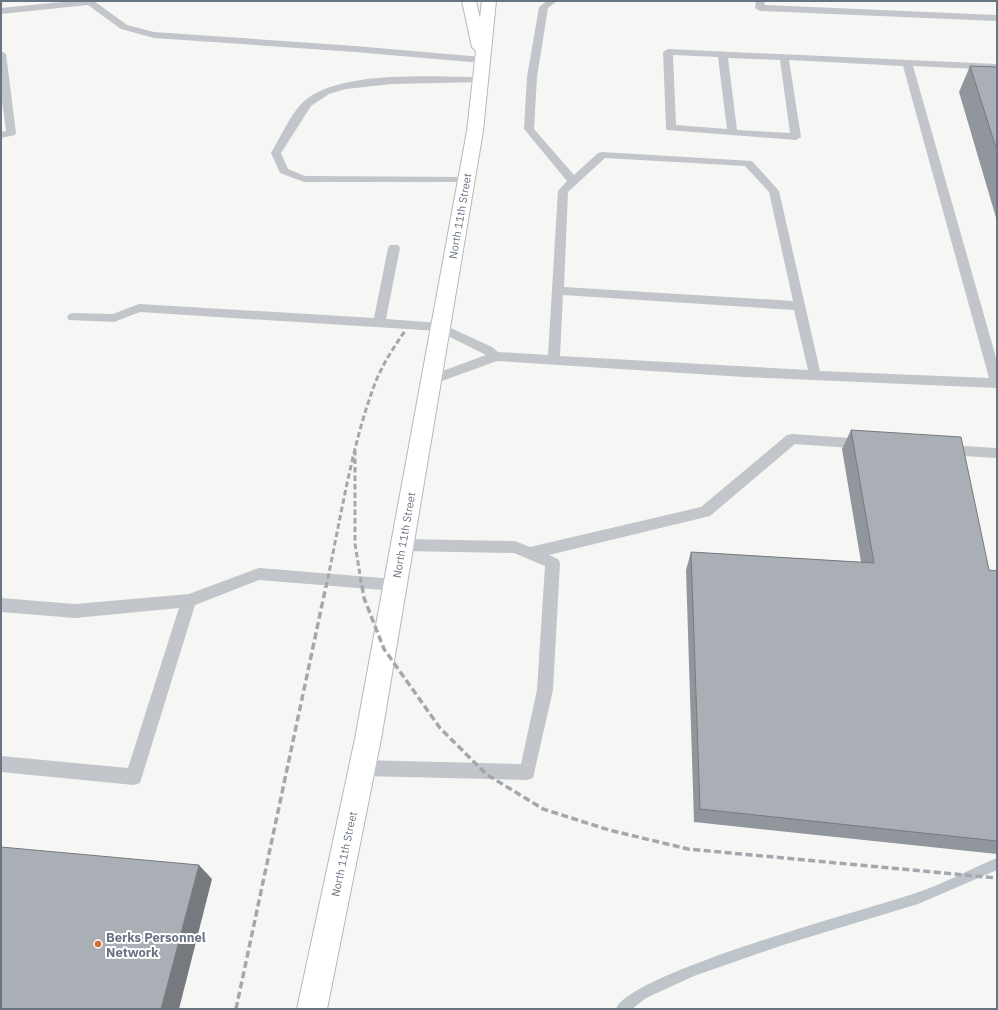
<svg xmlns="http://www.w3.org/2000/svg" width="998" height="1010" font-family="'IBM Plex Sans',sans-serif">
<rect width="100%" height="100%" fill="#f6f7f4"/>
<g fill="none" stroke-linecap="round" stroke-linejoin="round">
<path fill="#bdc4ca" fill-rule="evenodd" d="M997,858V870L918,904L783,945L694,976L646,998L632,1009H616C631,972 869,909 916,893C944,884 970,869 997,858Z"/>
<defs>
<path id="secondary" d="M462,1H476L480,18L482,1H496L483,131L381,739L327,1009H297L355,739L467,131L476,51L472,47Z"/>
</defs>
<use href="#secondary" stroke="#b5b9bd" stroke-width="2"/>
<path fill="#c2c5c9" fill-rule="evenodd" d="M72,1H94L127,25L154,32L355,46L482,57L487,60L482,63L355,52L154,38L121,29L88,5L1,14V8Z
M547,1H557L548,8L537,77L534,129L574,175L598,153L602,152L752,161L779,191L820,371L989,378L903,66L789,60L801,137L796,140L667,130L666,128L663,52L668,49L997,64V70L913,66L997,361V388L744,377L497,361L431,385L426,383L425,380L426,377L486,355L438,331L140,312L114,322L69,320L67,317L69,314L73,313L113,314L139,304L374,318L388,248L390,245H398L400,248L386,319L440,323L492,347L498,352L548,355L558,191L567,181L524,129L527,77L539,7ZM673,55L718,57L727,129L676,125ZM728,58L780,60L790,133L737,130ZM605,158L745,166L769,192L793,301L564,287L568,192ZM563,295L794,310L808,370L560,356Z
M756,1H764L765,5L997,15V21L760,11L755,8Z
M1,51L6,54L16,133L15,135L1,138V132L6,131L1,93Z
M481,77L486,80L484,82L392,84L346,89L329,94L311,106L281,153L288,169L305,176L466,177L471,180L470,182H304L280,173L271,153C280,138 294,107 308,98C347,70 434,77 481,77Z
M792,434L865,439L870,440L872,444L870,448L865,449L795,444L710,516L549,555L558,559L560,563L553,690L533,778L527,780L362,776L356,774L354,768L356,762L362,760L521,764L537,690L545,566L514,553L402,551L397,549L395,545L397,541L402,539L515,541L530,547L701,507L787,435Z
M946,445L997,448V458L946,455L941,454L939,450L941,446Z
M259,568L395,579L400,580L402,585L400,590L395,591L259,580L195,605L140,783L134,785L1,772V756L128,768L179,608L75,618L1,612V598L75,604L189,594Z"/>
<use href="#secondary" fill="#fff" fill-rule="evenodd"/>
<path stroke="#a4a8ad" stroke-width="3" stroke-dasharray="5.5 3" stroke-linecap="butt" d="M355,450V544L362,587
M326,587C340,522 351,448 374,386C381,367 393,348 405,331"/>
<path stroke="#a4a8ad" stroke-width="3.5" stroke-dasharray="7 3.5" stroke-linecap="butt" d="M362,586L364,598L384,649L440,728L486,774L543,809L609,830L688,849L997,878
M236,1009L326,586"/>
</g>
<path fill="#91969c" d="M970,66L997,67V221L959,92Z
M851,430L989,570L997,571V854L694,822L686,570L691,552L861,562L842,449Z"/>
<path fill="#767a7f" d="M199,865L212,879L179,1009H161Z"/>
<path fill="#a9afb5" stroke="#767a7f" d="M970,66L997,67V151Z
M851,430L961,437L989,570L997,571V841L700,809L691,552L874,563Z
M1,847L199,865L161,1009H1Z"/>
<circle fill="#d36e38" stroke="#fff" stroke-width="1.5" cx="98" cy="944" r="4"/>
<g text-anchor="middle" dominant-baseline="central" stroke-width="4" stroke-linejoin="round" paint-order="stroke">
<g font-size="11" fill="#687482" stroke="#fff">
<text transform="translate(460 216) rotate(-80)">North 11th Street</text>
<text transform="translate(404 535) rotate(-80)">North 11th Street</text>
<text transform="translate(344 854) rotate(-78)">North 11th Street</text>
</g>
<g font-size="13" font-weight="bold" fill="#687482" stroke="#fff" text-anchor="start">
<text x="106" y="937">Berks Personnel<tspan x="106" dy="15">Network</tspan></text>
</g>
</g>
<rect width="998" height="1010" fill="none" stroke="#687482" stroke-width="4"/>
</svg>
